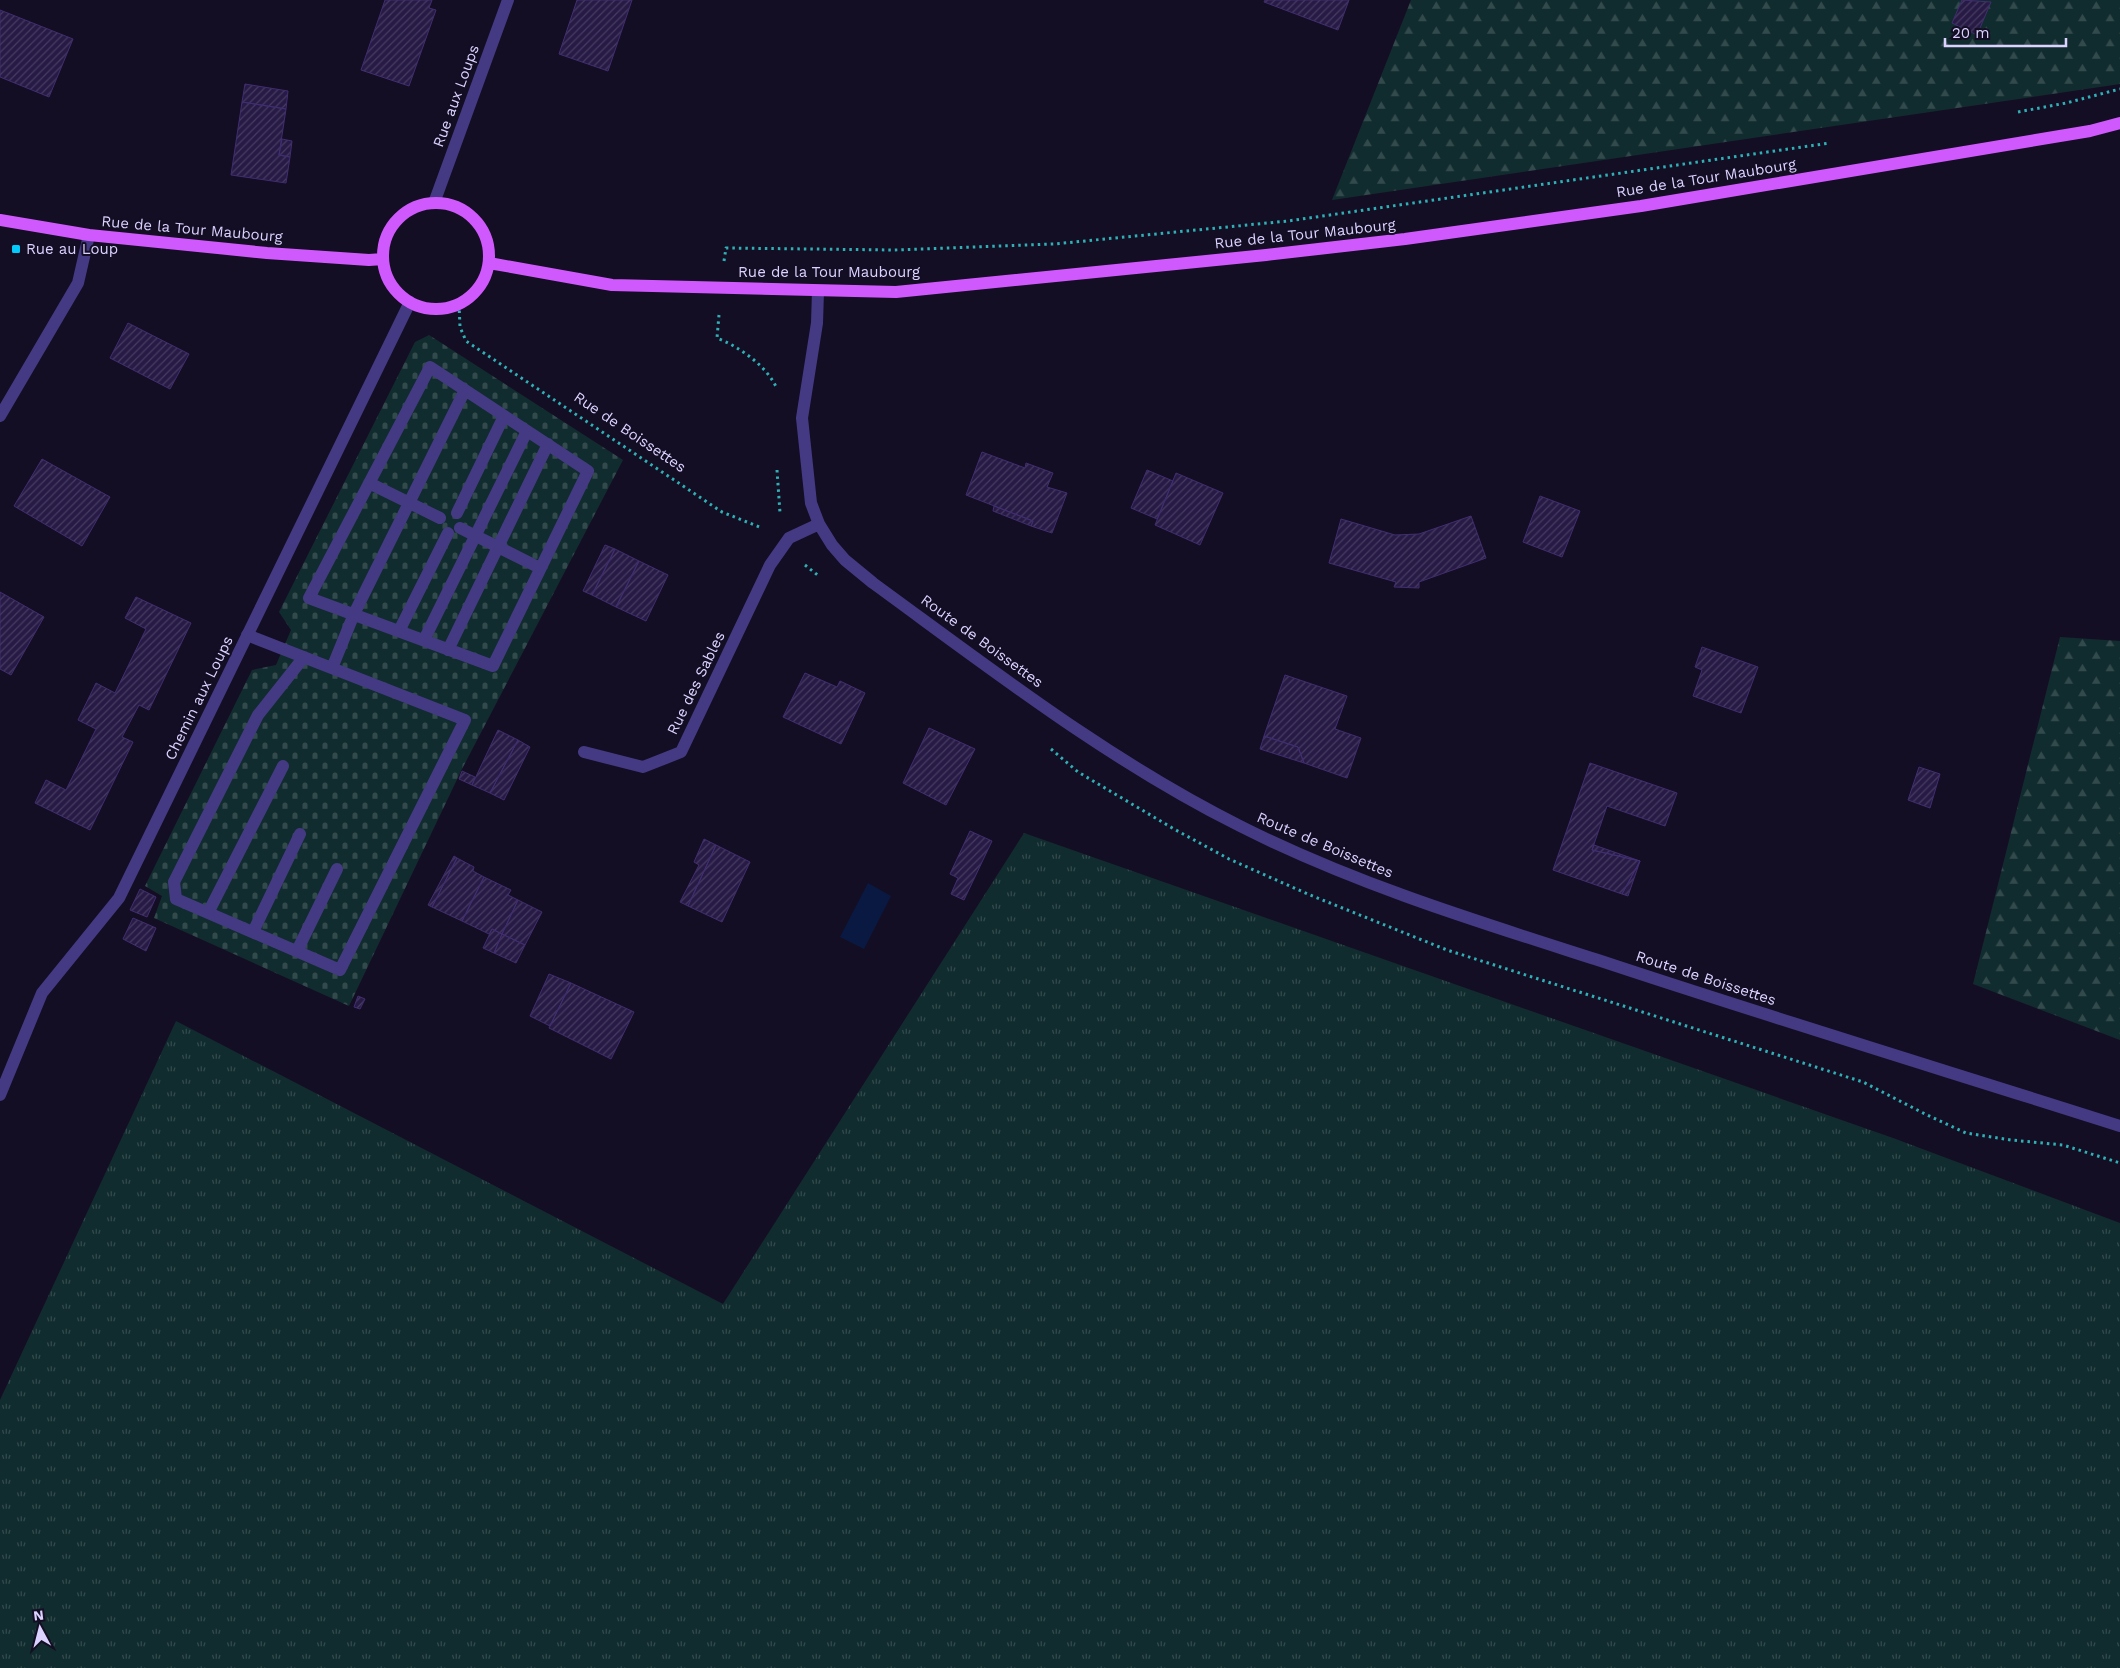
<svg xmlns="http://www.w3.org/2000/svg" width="2120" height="1668" font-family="'Work Sans',sans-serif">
<defs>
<pattern id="grass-tufts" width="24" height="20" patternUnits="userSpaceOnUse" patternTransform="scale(1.25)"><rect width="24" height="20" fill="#112c2e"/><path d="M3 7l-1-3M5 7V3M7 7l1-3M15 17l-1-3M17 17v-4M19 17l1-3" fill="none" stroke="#334a4d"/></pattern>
<pattern id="forest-firs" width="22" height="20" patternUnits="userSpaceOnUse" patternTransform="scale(1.25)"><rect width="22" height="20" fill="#112c2e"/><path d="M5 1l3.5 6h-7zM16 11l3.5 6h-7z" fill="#334a4d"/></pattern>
<pattern id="cemetery-stones" width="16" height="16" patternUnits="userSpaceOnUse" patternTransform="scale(1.25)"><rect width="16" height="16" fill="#112c2e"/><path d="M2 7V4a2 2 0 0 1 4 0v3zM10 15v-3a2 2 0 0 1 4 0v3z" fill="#334a4d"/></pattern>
<pattern id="building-hatch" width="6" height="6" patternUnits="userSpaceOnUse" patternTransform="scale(1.25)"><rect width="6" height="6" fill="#271b45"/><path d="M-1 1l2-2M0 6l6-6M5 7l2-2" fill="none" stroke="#463b61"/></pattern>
</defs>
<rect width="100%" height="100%" fill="#140e24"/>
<path fill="url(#grass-tufts)" d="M1024,833L1893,1138L2120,1223V1668H0V1400L176,1021L723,1304Z"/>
<path fill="url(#forest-firs)" d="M1411,0H2120V84L1332,200Z
M2060,637L2120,641V1040L1973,984Z"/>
<path fill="url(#cemetery-stones)" d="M429,335L623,460L462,769L349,1006L154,918L162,896L145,886L252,670L276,665L291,630L279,612L415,342Z"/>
<path fill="#0a1941" d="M868,883L891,896L864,949L840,937Z"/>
<path fill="url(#building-hatch)" stroke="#412d71" d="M385,0H432L429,8L436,10L409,86L361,70Z
M577,0H632L608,71L559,54Z
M1265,0H1349L1338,30L1264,2Z
M1962,0L1991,2L1977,35L1952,23Z
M0,10L73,39L49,97L0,77Z
M245,84L288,91L286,109L242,102Z
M242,102L286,109L279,155L290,157L286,183L231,175Z
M282,139L292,141L290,157L279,155Z
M128,323L189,354L170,389L110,358Z
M982,452L1025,468L1026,463L1053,473L1047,487L1067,493L1052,533L1031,526L1033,521L966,495Z
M42,459L110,497L82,546L14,506Z
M1147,470L1173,481L1157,519L1131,508Z
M1176,473L1223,493L1200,545L1155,525Z
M1540,496L1580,511L1562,557L1523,542Z
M994,506L1033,521L1031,526L993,511Z
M1471,516L1486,558L1419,582V588L1394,587L1396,582L1329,563L1341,519L1395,535L1419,534Z
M605,545L615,549L592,595L583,591Z
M615,549L639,561L616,607L592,595Z
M639,561L668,575L646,621L616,607Z
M0,592L44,617L11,675L0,669Z
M136,597L191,623L149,710L139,705L122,737L133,742L90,830L35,803L46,780L66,790L96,729L78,720L96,683L115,693L146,629L125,618Z
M1702,647L1758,667L1741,713L1693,696L1702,670L1695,667Z
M805,673L837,687L840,681L865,693L841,744L783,717Z
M1285,675L1347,696L1335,729L1361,738L1347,778L1304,763L1298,747L1264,736Z
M929,728L975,749L946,805L903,783Z
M498,730L518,740L490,793L472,785Z
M1264,736L1298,747L1304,763L1260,749Z
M518,740L530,747L504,800L490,793Z
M1590,763L1677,793L1665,826L1607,806L1592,850L1640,861L1622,894L1553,870Z
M1919,767L1940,774L1930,808L1908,800Z
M462,771L475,777L472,785L459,779Z
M970,831L992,841L964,900L951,894L958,878L950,874Z
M704,839L716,845L688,906L680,902L699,865L694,862Z
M716,845L750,862L722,922L688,906Z
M1594,845L1640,861L1592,850Z
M454,856L457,858L432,907L428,905Z
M457,858L474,867L473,871L484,877L462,921L432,907Z
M1640,861L1628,896L1622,894Z
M484,877L511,890L508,895L518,900L502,934L492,929L489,934L462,921Z
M140,889L156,897L147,917L130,910Z
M518,900L542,912L525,945L502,934Z
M133,918L156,928L146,951L123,939Z
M492,929L502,934L494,953L483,948Z
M502,934L525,945L516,963L494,953Z
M549,974L571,983L550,1026L530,1016Z
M571,983L634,1012L611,1059L549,1028Z
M358,996L365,999L360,1009L354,1007Z"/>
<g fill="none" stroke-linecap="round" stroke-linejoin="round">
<path stroke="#2fb0b5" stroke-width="3" stroke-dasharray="2.5 4" stroke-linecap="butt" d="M2018,112L2066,103L2120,89
M724,261L726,248L894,250L1054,244L1288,221L1830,143
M459,304L460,327L466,341L722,512L762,528
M719,315L717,338C740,347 768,367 777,389
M777,470L780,513
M805,565L820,577
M1051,749L1078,772L1174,829L1229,859L1310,895L1447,950L1863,1082L1927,1115L1966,1133L2011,1140L2063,1145L2120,1163"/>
<path stroke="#443a83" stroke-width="12" d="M434,203L508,0
M818,291L817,323L802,418L811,503L819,524L832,545L845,560L873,583C991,669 1108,760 1240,826C1355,884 1479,922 1601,961C1773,1018 1947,1071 2120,1126
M430,367L588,471L493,666L309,598Z
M0,416L78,283L89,235
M369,483L440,518
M457,513L504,416
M460,528L540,568
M399,631L448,533
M247,635L465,720L340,970L176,899L174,882L258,715L304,657
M424,640L527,431
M448,650L548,444
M332,668L354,614L465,390
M584,752L643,767L681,752L770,565L789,538L819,524
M208,913L283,766
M253,932L300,834
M297,951L337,869
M0,1095L42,993L119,898L410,302"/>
<path stroke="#d059fe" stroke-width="12" d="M383 256a53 53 0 1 1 106 0a53 53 0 1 1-106 0Z
M0,220L89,235L267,253L369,260L383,259
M489,263L612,285L896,292L1266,255L1405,239L1641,206L2090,131L2120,123"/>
</g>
<rect fill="#02cafb" stroke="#140e24" stroke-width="2" x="11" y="244" width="10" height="10" rx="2.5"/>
<g text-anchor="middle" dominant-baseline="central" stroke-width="4" stroke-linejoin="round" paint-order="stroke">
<g font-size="15" fill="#dbd2ff" stroke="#140e24">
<text transform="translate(456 96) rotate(-70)">Rue aux Loups</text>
<text transform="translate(1706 178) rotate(-9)">Rue de la Tour Maubourg</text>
<text transform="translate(192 229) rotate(5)">Rue de la Tour Maubourg</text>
<text transform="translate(1305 234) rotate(-6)">Rue de la Tour Maubourg</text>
<text x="829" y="272">Rue de la Tour Maubourg</text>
<text transform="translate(630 432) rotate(34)">Rue de Boissettes</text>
<text transform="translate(982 641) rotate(36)">Route de Boissettes</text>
<text transform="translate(696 683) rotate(-64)">Rue des Sables</text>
<text transform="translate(199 698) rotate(-64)">Chemin aux Loups</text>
<text transform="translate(1325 845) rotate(23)">Route de Boissettes</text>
<text transform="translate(1706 978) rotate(18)">Route de Boissettes</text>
</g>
<g font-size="15" fill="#dbd2ff" stroke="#140e24" text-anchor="start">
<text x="26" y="249">Rue au Loup</text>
</g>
</g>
<g transform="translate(40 1628) rotate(353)" stroke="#140e24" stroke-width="4" paint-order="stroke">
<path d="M0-4L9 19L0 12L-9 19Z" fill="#dbd2ff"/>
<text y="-8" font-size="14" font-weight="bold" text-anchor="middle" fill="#dbd2ff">N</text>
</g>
<path d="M1945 38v8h121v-8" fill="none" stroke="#dbd2ff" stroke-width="2.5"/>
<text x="1952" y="38" font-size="15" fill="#dbd2ff" stroke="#140e24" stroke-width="4" paint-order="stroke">20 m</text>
</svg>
